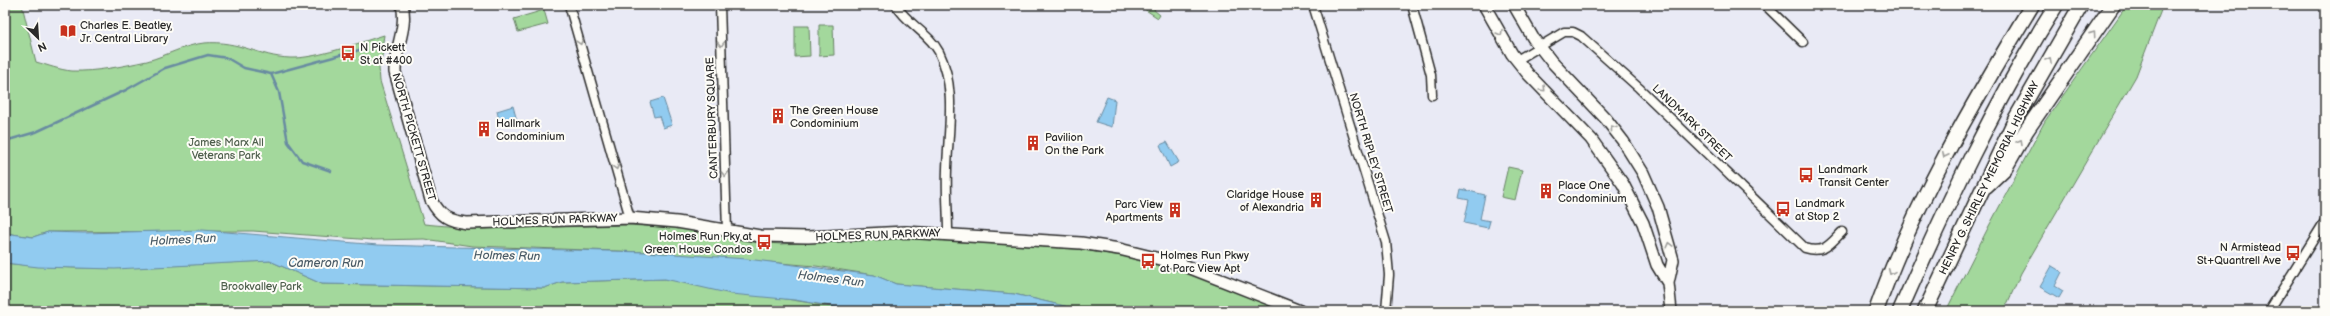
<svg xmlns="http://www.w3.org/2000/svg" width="2330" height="316" font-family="'Balsamiq Sans',sans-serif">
<rect width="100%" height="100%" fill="#e9eaf5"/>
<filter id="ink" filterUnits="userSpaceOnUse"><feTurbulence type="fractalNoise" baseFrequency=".025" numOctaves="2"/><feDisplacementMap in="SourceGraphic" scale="8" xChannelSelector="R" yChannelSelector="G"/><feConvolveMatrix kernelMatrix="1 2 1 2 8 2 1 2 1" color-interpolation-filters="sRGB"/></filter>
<g filter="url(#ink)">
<path fill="#a3d89c" stroke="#678264" d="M5,5H22L36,62C47,65 60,70 72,71C96,72 123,66 147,61C166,56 184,45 204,43C240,40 259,57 290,58C316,59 358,43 384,35L382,48H384L379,68L380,81L424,224L479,229L628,225L678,228L753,242L781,244L903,238L1077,249L1129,257L1185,270L1231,287L1284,311H1085L1014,294L896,284L874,275L816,266L646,252L472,246L424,239L373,240L253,231L48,232L33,237L5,233Z
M1138,5H1157L1154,10L1160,15L1158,18Z
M2127,5H2163L2136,76L2021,273L2004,311H1946L1989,226L2045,121Z
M544,10L548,24L518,32L514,19Z
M819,25H833L834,55L819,56Z
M795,26H809L810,56L795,57Z
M1508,167L1522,170L1515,200L1501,197Z
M270,261L322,284L544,288L562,282L665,279L859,311H5V263C93,274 182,264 270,261Z"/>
<path fill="#91cbf0" stroke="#688ba1" d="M1107,97L1115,100L1112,127L1096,122Z
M663,98L672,125L663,128L659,116L654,117L650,102Z
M513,106L517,121L509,124L507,118L499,120L497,111Z
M1167,142L1179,162L1170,167L1160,145Z
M1461,189L1485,195L1480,219L1490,221L1488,228L1464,223L1469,200L1459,198Z
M203,230L378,245L646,252L747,259L874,275L896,284L1014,294L1085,311H859L795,300L731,294L665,279L562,282L544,288L322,284L270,261L115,269L38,267L5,263V233L33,237L48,232L83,233Z
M2052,266L2062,272L2055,286L2063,291L2059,298L2040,287Z"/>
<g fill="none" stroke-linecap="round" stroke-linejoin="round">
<path stroke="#688ba1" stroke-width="2.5" d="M271,74L279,92L288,142L302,161L331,171
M5,141L36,132L126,90L165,68L208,55L227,58L244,68L271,74L363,49"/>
<defs>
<path id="street" d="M569,5L630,218
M720,5L727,231
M896,5C907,24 929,33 939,52C957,89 948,130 947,169C946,191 948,212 948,233
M1313,5L1386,242L1389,275L1386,311
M1412,5L1431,75L1432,95
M1765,5L1803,42
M1517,60L1564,32H1573L1581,36L1639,88L1805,248C1824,254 1829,245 1842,232
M2269,311L2325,221"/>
<path id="secondary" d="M402,5C408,28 394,49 395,72L431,200C440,217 448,221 467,223L630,218L677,222L760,236L808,237L905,232L1081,243L1119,249L1180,264L1300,311
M1484,5L1512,54L1528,74L1591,139L1623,184L1643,223L1657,265L1668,283
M1514,5L1533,38L1551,61L1606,119L1623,141L1643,173L1658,207L1673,260L1668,283L1671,311"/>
<path id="highway" d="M1986,186L2005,168L2026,131L2113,5
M1876,311C1914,203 1973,103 2032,5
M1900,311C1946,206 1995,102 2056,5
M1925,311L2016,118L2081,5"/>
</defs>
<use href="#street" stroke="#2b2b2b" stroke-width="11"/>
<use href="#secondary" stroke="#2b2b2b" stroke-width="14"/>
<use href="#highway" stroke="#2b2b2b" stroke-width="17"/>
<use href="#street" stroke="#fdfcf7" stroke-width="8"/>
<use href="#secondary" stroke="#fdfcf7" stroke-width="11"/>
<use href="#highway" stroke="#fdfcf7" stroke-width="14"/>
</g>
<defs><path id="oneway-chevron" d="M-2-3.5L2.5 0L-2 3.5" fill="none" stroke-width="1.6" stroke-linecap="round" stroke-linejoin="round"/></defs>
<g stroke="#9e9e9b">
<use href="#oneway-chevron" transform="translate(1500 33) rotate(60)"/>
<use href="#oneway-chevron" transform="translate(2093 34) rotate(-55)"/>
<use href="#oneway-chevron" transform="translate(580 42) rotate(74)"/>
<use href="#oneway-chevron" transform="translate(721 44) rotate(88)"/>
<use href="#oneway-chevron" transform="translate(2049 60) rotate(-61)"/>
<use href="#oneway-chevron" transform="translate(1543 89) rotate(45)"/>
<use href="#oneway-chevron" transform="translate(1613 128) rotate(-128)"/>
<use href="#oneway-chevron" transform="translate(2020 142) rotate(-61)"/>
<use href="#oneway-chevron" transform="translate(1945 155) rotate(116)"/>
<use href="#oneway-chevron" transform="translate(616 167) rotate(74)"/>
<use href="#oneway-chevron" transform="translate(725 174) rotate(88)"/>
<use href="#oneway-chevron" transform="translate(1669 245) rotate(-104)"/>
<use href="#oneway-chevron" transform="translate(1891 272) rotate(114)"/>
</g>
</g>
<defs>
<symbol id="library-bare" viewBox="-9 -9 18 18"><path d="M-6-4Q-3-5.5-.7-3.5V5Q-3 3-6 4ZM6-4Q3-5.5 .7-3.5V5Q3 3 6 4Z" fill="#c8321e" stroke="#fdfcf7" stroke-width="2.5" paint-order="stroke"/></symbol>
<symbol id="bus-bare" viewBox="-9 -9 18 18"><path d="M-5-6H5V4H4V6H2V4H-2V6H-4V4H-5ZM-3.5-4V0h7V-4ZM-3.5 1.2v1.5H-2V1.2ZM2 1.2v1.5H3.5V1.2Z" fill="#c8321e" stroke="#fdfcf7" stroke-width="2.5" paint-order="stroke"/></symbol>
<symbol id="building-bare" viewBox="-9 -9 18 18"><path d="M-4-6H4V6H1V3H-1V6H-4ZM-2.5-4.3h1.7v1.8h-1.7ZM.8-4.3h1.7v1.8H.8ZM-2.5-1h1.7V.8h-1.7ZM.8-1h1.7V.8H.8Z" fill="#c8321e" stroke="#fdfcf7" stroke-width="2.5" paint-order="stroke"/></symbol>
</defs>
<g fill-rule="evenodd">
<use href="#library-bare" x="57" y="20" width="22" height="22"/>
<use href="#bus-bare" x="337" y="42" width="22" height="22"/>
<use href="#building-bare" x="767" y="105" width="22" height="22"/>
<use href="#building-bare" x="473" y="118" width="22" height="22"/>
<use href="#building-bare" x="1022" y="132" width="22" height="22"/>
<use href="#bus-bare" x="1795" y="164" width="22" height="22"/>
<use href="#building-bare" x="1535" y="180" width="22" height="22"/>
<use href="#building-bare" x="1305" y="189" width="22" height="22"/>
<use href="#bus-bare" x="1772" y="198" width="22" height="22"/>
<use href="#building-bare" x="1164" y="199" width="22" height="22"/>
<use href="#bus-bare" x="753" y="231" width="22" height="22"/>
<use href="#bus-bare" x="2282" y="242" width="22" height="22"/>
<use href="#bus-bare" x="1137" y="250" width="22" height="22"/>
</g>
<g text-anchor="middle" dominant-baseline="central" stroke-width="4" stroke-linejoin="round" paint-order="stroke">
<g font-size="11" fill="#2b2b2b" stroke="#fdfcf7" text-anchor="start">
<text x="80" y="25">Charles E. Beatley,<tspan x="80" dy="13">Jr. Central Library</tspan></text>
<text x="360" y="47">N Pickett<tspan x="360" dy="13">St at #400</tspan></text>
<text x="790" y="110">The Green House<tspan x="790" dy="13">Condominium</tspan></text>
<text x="496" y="123">Hallmark<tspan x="496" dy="13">Condominium</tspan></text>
<text x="1045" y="137">Pavilion<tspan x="1045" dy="13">On the Park</tspan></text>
<text x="1818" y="169">Landmark<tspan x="1818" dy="13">Transit Center</tspan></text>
<text x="1558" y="185">Place One<tspan x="1558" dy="13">Condominium</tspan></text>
<text x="1304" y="194" text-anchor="end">Claridge House<tspan x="1304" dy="13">of Alexandria</tspan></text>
<text x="1795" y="203">Landmark<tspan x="1795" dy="13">at Stop 2</tspan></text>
<text x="1163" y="204" text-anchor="end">Parc View<tspan x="1163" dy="13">Apartments</tspan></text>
<text x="752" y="236" text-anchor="end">Holmes Run Pky at<tspan x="752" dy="13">Green House Condos</tspan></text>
<text x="2281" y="247" text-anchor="end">N Armistead<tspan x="2281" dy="13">St+Quantrell Ave</tspan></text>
<text x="1160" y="255">Holmes Run Pkwy<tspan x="1160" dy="13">at Parc View Apt</tspan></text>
</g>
<g font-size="11" fill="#2b2b2b" stroke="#fdfcf7">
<text transform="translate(712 118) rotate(-92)">CANTERBURY SQUARE</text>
<text transform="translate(1692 123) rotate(44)">LANDMARK STREET</text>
<text transform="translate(414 137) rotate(74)">NORTH PICKETT STREET</text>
<text transform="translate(1371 153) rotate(73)">NORTH RIPLEY STREET</text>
<text transform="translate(1989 178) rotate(-64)">HENRY G. SHIRLEY MEMORIAL HIGHWAY</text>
<text transform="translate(555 220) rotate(-2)">HOLMES RUN PARKWAY</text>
<text transform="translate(878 235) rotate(-2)">HOLMES RUN PARKWAY</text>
</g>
<g font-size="11" fill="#4f5f4d" stroke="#fdfcf7">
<text x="226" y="142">James Marx All<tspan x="226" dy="13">Veterans Park</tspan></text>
<text x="261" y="286">Brookvalley Park</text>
</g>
<g font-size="12" font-style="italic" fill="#4a5b66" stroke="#fdfcf7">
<text transform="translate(183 240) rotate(-3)">Holmes Run</text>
<text transform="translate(507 256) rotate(1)">Holmes Run</text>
<text x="326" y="263">Cameron Run</text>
<text transform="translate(831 279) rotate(7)">Holmes Run</text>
</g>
</g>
<rect width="2330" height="316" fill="none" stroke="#fdfcf7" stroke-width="20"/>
<rect x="10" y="10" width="2310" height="296" fill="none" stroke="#2b2b2b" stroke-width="1.5" filter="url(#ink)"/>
<g transform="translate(38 38) rotate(155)" stroke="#fdfcf7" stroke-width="3" paint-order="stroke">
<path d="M0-3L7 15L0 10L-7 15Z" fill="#2b2b2b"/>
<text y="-6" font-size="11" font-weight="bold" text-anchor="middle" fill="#2b2b2b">N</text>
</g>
</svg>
